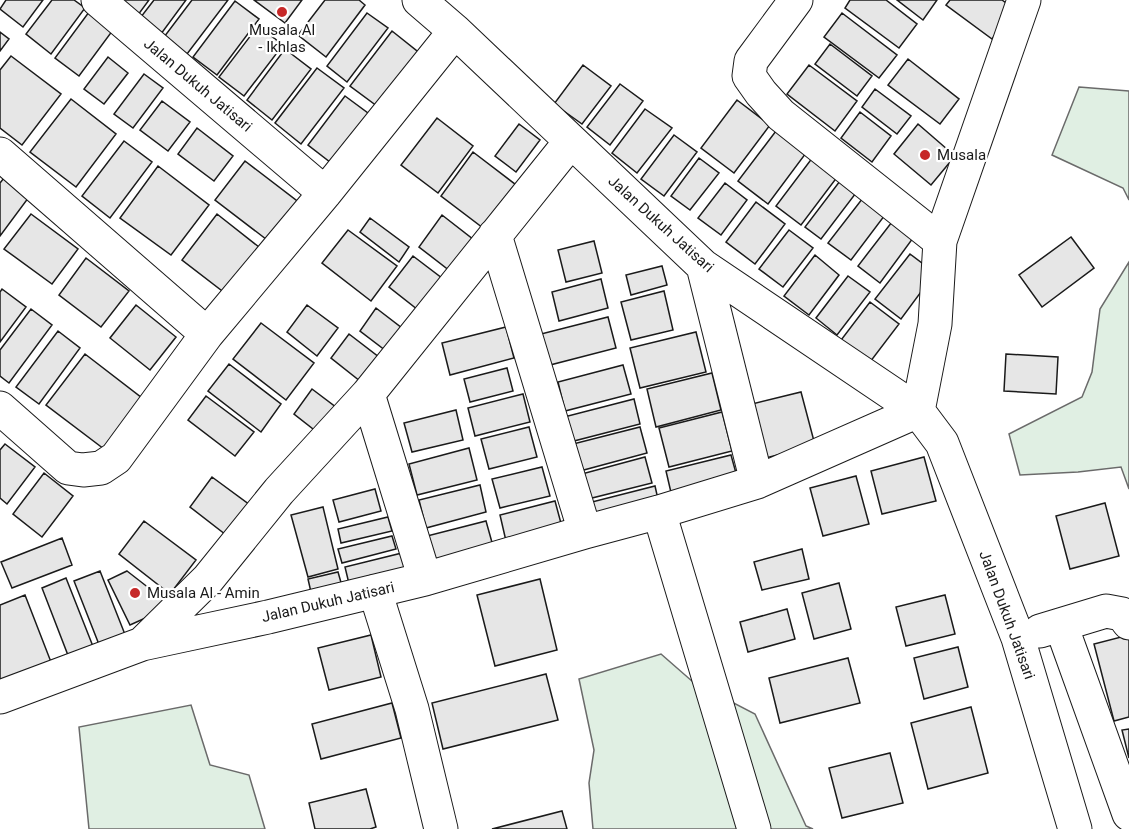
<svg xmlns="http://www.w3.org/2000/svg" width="1129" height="829" font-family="Roboto,sans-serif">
<rect width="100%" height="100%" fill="#fff"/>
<path fill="#e0efe3" stroke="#6a6a6a" stroke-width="1.5" d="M1079,87L1129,91V200L1123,188L1052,155Z
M1129,262V489L1121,467L1078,472L1020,475L1009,434L1082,397L1092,372L1100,309Z
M661,654L693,682L755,714L806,826L813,829H593L589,783L594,750L579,679Z
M191,705L210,765L249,775L265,829H89L79,727Z"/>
<path fill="#e6e6e6" stroke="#1a1a1a" stroke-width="1.5" d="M6,0H43L23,27L0,9Z
M52,0H74L85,8L51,54L26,34Z
M111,0H149L135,19Z
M154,0H186L158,38L137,22Z
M192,0H228L187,54L164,37Z
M254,0H302L285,23Z
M325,0H359L365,5L326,57L298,35Z
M850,0H886L917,24L899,48L845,8Z
M897,0H937L923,20Z
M950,0H1002L1014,9L992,39L946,5Z
M235,1L259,19L217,75L193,57Z
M89,12L113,30L79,76L55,58Z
M367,13L388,28L347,82L327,66Z
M842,13L897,55L879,78L824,37Z
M258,26L283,45L244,96L219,77Z
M392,31L422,55L381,109L350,86Z
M0,32L9,39L0,51Z
M830,44L872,76L857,96L815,64Z
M285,49L311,69L272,120L247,100Z
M11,56L61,94L22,145L0,128V70Z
M108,57L128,73L104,104L84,89Z
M908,59L959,99L940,124L888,85Z
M583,65L611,86L582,124L554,104Z
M809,65L857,101L835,131L787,94Z
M317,68L344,88L301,144L275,123Z
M144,74L163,88L133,128L114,114Z
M620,84L643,101L610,145L587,127Z
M875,89L911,116L897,134L862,107Z
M345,96L376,119L339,169L308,145Z
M71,99L116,134L76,187L30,152Z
M737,100L770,125L734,173L701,148Z
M162,101L190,122L168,151L140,130Z
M645,109L672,128L637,173L612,153Z
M860,112L891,136L872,162L841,138Z
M437,118L473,146L438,193L401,165Z
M519,124L540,140L516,172L495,156Z
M918,124L955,156L931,185L894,154Z
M779,127L809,149L768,204L738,181Z
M197,128L233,156L214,181L178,154Z
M674,135L697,152L664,196L641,179Z
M124,141L152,162L110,218L82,196Z
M473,152L524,191L491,234L441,196Z
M816,153L841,172L801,225L776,206Z
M699,158L719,173L690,210L671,196Z
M245,161L305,207L275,246L215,200Z
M158,166L209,205L171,255L120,218Z
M843,177L859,189L821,239L805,227Z
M4,178L29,197L0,236V183Z
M725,183L747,200L721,235L698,218Z
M866,194L888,211L851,260L828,243Z
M756,202L785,224L755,264L726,242Z
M31,214L78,249L52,284L4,249Z
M217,214L264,251L230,297L182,260Z
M442,215L483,247L459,278L419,247Z
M370,218L409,247L399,262L360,232Z
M895,218L916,234L880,283L858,266Z
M348,230L397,266L371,301L322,263Z
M789,230L813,248L783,287L759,269Z
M1071,237L1094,268L1042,307L1019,275Z
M594,241L602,273L566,282L558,250Z
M910,254L935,273L901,319L875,299Z
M815,255L839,275L809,315L784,296Z
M413,256L451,285L427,317L389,287Z
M86,258L129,291L101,327L59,295Z
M662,266L667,285L631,295L626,275Z
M848,276L870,292L837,335L816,318Z
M601,279L608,308L559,321L552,292Z
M2,289L26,307L0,342V292Z
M664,291L673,330L631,340L621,302Z
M870,302L899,324L867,366L838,344Z
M136,305L176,337L150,370L110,338Z
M307,305L338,328L317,356L287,332Z
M376,308L411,335L394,357L360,331Z
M31,309L52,325L9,383L0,376V350Z
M608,317L616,348L550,365L541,334Z
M261,323L314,363L286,400L233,359Z
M506,327L514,358L450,375L442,343Z
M58,331L80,348L39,404L16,387Z
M696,332L706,372L640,388L630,348Z
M349,334L384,361L365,385L331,358Z
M85,354L142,398L104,449L46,405Z
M1006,354L1058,357L1056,394L1004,391Z
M229,364L281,404L261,432L208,391Z
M623,365L631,394L565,411L558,382Z
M507,368L513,391L470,402L464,379Z
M712,373L721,410L656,427L647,389Z
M312,389L341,411L322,436L294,414Z
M801,392L815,445L762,459L748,405Z
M523,394L530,422L475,436L468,408Z
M206,396L254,432L235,456L188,420Z
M634,399L640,424L570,442L564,417Z
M456,410L463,440L412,452L404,423Z
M722,412L732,451L669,467L659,428Z
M529,427L537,457L489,469L481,439Z
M640,427L647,453L580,471L573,444Z
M5,444L35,467L7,504L0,498V450Z
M469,448L477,480L417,495L409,464Z
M731,455L739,484L673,501L666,471Z
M645,457L652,483L584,500L578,475Z
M924,457L936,501L882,514L871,471Z
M542,467L550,496L500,508L492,479Z
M44,473L73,496L42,537L13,514Z
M856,476L869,524L823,536L810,488Z
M212,477L254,508L230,538L190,507Z
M480,485L486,512L426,528L419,500Z
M655,486L660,508L594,525L588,503Z
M375,489L381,511L339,522L333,500Z
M555,501L562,527L506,541L500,515Z
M1105,503L1119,556L1070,569L1056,516Z
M323,507L338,569L308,577L291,515Z
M388,517L392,531L341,543L338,529Z
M144,521L196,560L170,594L119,554Z
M486,521L493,546L434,561L427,536Z
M392,536L396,549L342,563L338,549Z
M62,538L72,565L12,588L1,562Z
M802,549L809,579L762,590L754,562Z
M406,552L412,577L351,592L345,567Z
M100,571L126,637L100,647L74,581Z
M127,571L172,606L130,625L108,580Z
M338,572L344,593L313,601L308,579Z
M66,578L96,654L71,663L42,588Z
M540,579L557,650L495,666L477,595Z
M839,583L851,629L814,639L802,593Z
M25,595L51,662L0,682V605Z
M945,595L955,634L906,646L896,607Z
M787,609L795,639L748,652L740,622Z
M371,635L381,677L329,690L318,648Z
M1129,635V717L1114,721L1094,644Z
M958,647L968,687L924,699L914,658Z
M848,658L860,703L780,723L769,678Z
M546,674L558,720L443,749L432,703Z
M392,703L401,738L321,759L312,724Z
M971,707L988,773L928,789L911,723Z
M1129,729V758L1122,730Z
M890,753L903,803L842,818L829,768Z
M366,789L376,827L370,829H315L309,803Z
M562,811L567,829H492Z"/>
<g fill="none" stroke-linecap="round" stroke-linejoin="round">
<defs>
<path id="street" d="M98,0L325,193
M419,0L455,31L703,266L918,411L942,443L1018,638L1075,829
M796,0L751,61L749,76L761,93L781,115L940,241
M0,154L207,334
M495,235L585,532
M703,266L757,482
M368,394L425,579
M0,408L68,468L83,470L101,468L116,458L207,334L325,193L455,31
M918,411L935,324L940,241L1024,0
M659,512L754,829
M375,591L412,709L441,829
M1061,625L1129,814
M1040,631L1106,611L1122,614L1129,623
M142,644L208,579L279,491L368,394L571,141
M0,697L142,644L268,617L425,579L585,532L659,512L757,482L918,411"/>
</defs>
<use href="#street" stroke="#1a1a1a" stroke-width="35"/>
<use href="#street" stroke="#fff" stroke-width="33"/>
</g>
<g fill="#c62828" stroke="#fff" stroke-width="2">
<circle cx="282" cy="12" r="6"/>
<circle cx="925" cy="155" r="6"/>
<circle cx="135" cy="593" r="6"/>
</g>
<g text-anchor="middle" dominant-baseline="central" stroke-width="4.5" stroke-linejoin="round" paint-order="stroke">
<g font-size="15" fill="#1a1a1a" stroke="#fff" text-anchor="start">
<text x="282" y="30" text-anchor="middle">Musala Al<tspan x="282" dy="17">- Ikhlas</tspan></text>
<text x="937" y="155">Musala</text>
<text x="147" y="593">Musala Al - Amin</text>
</g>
<g font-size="15" fill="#1a1a1a" stroke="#fff">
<text transform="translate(198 85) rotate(40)">Jalan Dukuh Jatisari</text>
<text transform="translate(661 224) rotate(42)">Jalan Dukuh Jatisari</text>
<text transform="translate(328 602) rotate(-13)">Jalan Dukuh Jatisari</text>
<text transform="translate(1007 615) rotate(70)">Jalan Dukuh Jatisari</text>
</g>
</g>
</svg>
